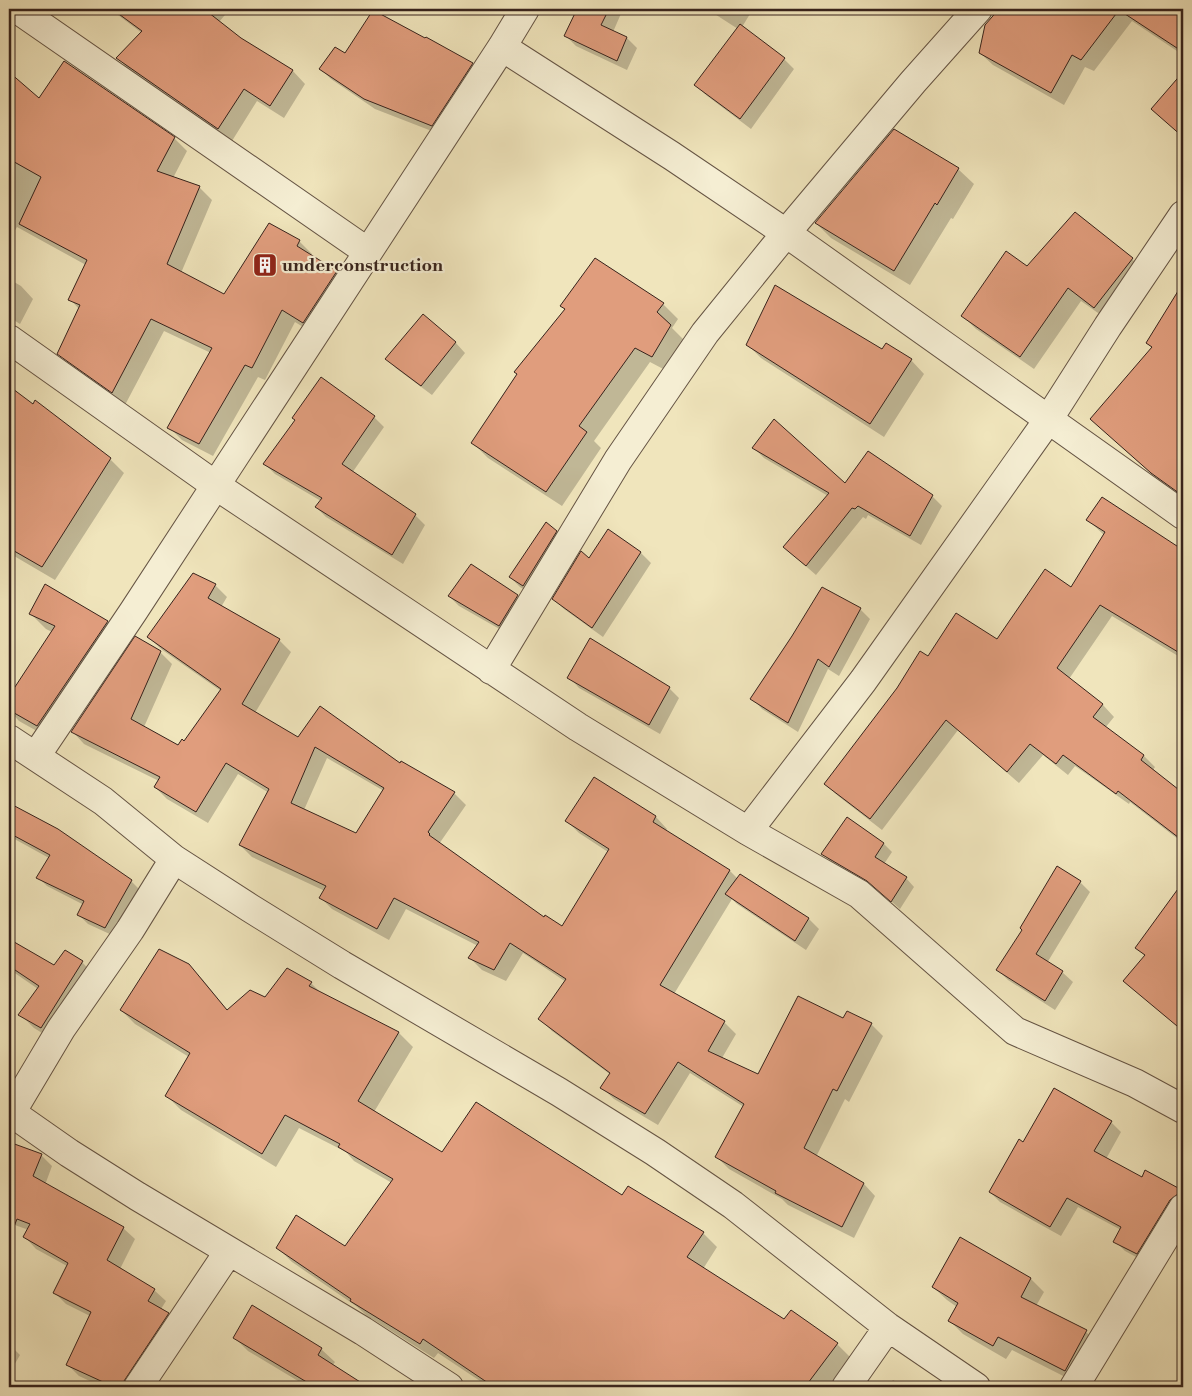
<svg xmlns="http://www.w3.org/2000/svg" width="1192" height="1396" font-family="'Libre Bodoni',serif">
<rect width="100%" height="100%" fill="#f0e5bc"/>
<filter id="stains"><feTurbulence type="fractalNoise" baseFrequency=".004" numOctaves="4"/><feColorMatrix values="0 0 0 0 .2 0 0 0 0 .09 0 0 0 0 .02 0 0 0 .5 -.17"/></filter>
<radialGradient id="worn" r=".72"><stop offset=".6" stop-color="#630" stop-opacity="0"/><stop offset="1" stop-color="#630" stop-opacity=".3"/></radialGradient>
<path fill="#0003" fill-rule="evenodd" d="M110,9H230L219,22L241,40L292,70L305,84L284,118L257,101L232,141L131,72L118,58L142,33Z
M579,9H623L613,32L627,38L637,48L627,70L576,46L566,36Z
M707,9H753L742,27L784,59L794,69L751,129L706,95L696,85L738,29Z
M994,9H1183V55L1132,21L1094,71L1085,67L1064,105L993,65L980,53L987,25L994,13Z
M346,55L472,64L482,74L442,135L375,109L331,79L321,69Z
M9,73L39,99L174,138L187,151L173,178L199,187L212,200L181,273L225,296L299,241L312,254L311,256L336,272L349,285L316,335L295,322L265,380L258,377L213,456L182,440L169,427L211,353L164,331L125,405L71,366L58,353L79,309L70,299L86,265L17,227L9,240Z
M1183,74V137L1153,109Z
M894,131L958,169L974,184L953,219L951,218L910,285L831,238L816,223Z
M1075,214L1132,259L1145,272L1108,320L1081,301L1034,369L976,329L963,316L1027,268Z
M9,279L21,286L33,299L20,324L9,317Z
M1174,300L1183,306V499L1166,487L1091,419L1153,349L1147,343Z
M663,304L678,319L672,328L685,341L667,371L650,362L594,441L601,448L562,506L488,458L473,443Z
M455,342L465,353L432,395L397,369L387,359Z
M748,345L882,351L911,360L924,374L884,437L761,358Z
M9,387L34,406L36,402L110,459L124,473L55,580L9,553Z
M374,417L384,427L352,473L415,515L425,525L403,564L326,517L316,507L321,501L275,474L265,464Z
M754,448L845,485L932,496L942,506L921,545L868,515L866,519L863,517L816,575L784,547L828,496L764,458Z
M1088,520L1176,546L1183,554V659L1112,616L1069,679L1103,705L1114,717L1105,728L1144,756L1155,767L1153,770L1183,794V843L1130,802L1129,804L1075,766L1068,775L1043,755L1019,783L958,730L882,830L837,795L825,784L929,658L998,640L1072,589L1104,535Z
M608,531L641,553L651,563L603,637L564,609L554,599L590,560Z
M556,532L566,542L534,596L520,587L510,577Z
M193,574L215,585L227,597L221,607L279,640L291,652L255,713L298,738L400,765L401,763L454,793L466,805L439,844L544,919L563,928L608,852L579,833L567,821L594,779L656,817L667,829L666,831L730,871L738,879L740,876L809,919L819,929L806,950L737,904L732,899L674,994L724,1022L736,1034L722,1058L759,1076L844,1020L871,1024L883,1036L849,1102L845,1099L816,1157L864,1184L875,1196L854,1238L788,1205L782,1199L729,1169L717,1157L744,1107L690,1073L658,1125L614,1099L602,1088L611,1075L552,1031L540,1019L566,982L523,953L506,981L482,970L470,958L478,946L406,909L389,940L332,909L321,898L325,891L252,857L240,845L269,793L238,774L208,823L167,799L155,787L159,781L84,744L73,732L160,652L172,664L144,727L179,747L185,742L221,691L161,649L149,637ZM327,758L384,791L357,835L304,810Z
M45,586L107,622L122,637L53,740L19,721L9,710V699L52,632L46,629L31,614Z
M449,596H517L528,606L510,635L459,606Z
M860,609L870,619L839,676L828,669L798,732L762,709L752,698Z
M569,677L669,688L679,698L660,734L579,688Z
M9,804L57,830L131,881L140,890L114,936L88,924L79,915L84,905L47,886L38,877L49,858L9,836Z
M884,844L892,852L884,864L906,878L914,887L900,909L877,889L831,862L823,854Z
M1080,882L1090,892L1047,963L1062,972L1073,982L1055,1010L1008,980L998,970Z
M1183,884V1031L1124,981L1145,956L1136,948Z
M9,940L54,967L82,962L95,976L55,1041L34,1028L20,1014L38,989L9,969Z
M188,965L203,980L228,1011L311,983L321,993L399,1033L413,1047L374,1112L443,1154L622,1197L703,1233L717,1247L703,1269L785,1320L837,1344L851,1358L829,1387H489L438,1353L434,1358L366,1315L356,1306L292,1262L278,1248H345L392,1183L354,1161L346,1152L299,1128L276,1167L181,1110L167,1096L189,1057L135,1024L121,1010Z
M1111,1122L1121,1132L1106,1159L1143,1179L1179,1190L1183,1194V1207L1147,1263L1125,1251L1115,1241L1121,1230L1078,1207L1061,1236L1000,1202L990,1192L1024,1143Z
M9,1143L41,1155L52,1166L45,1185L123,1228L135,1239L120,1269L154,1290L166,1301L161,1309L168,1314L179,1325L138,1387H103L79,1376L68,1365L90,1316L66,1304L54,1292L67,1266L36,1249L25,1237L29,1230L9,1223Z
M960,1239L1031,1279L1044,1292L1036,1306L1086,1332L1100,1345L1079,1384L1012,1350L1006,1359L963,1334L950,1321L957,1307L947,1300L933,1287Z
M234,1337L321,1349L335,1362L332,1366L365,1387H308L248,1351Z
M9,1344L20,1355L9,1374Z
M893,1380L904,1387H888Z"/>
<path fill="#e09d7d" stroke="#37231c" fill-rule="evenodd" d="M112,9H204L241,38L293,70L270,106L244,89L218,129L116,58L142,31Z
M577,9H609L601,25L627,37L617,61L564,36Z
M999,9H1183V52L1119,10L1081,60L1072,55L1051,93L979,53L985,25Z
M373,10L425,38L426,37L473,63L432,126L364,99L319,69L335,47L345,53Z
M740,24L785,58L740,119L694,85Z
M64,61L175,137L157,171L200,186L167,264L224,294L269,223L300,240L297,246L337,271L303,323L282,310L252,368L245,365L199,444L167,428L212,348L151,319L112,393L57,354L80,305L68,300L87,260L19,224L41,177L9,159V72L39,98Z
M1183,72V137L1151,109Z
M894,129L959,168L937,205L935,203L894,271L815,223Z
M1075,212L1133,258L1094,308L1068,288L1020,357L961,316L1006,251L1027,266Z
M595,258L664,303L657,312L671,325L652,357L635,348L579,426L587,432L546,492L471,443L517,374L514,372L565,309L560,306Z
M1183,283V496L1151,473L1090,419L1152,347L1146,343Z
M775,285L882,349L886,343L912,359L870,424L746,345Z
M423,314L456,342L421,386L385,359Z
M321,377L375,416L342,464L416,514L392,555L315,507L322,498L263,464L295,420L292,418Z
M9,386L33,404L35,400L111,458L42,567L9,548Z
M774,419L845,483L868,451L933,495L910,536L858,506L855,509L852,508L806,566L783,547L829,493L752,448Z
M1102,497L1183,550V655L1100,605L1057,668L1103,704L1093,717L1144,755L1141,760L1183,793V841L1118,791L1116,794L1063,755L1056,764L1030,744L1007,772L946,720L870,819L824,784L897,688L920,651L928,656L956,613L997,639L1045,569L1071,587L1105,532L1086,520Z
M546,522L557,531L523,586L509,577Z
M608,529L641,552L592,628L552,599L581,551L589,558Z
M471,564L518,595L499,626L448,596Z
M193,573L216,584L208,598L280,639L242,704L298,737L320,706L400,763L401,761L455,792L428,832L430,834L429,835L544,917L545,915L562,926L609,849L565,821L594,777L656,816L653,822L730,870L660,985L725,1021L708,1051L758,1074L798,996L843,1018L847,1011L872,1023L837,1091L833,1089L804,1148L864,1183L842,1227L775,1193L776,1191L715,1157L744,1104L678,1062L645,1114L600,1088L610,1073L538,1019L566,979L510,943L494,970L468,958L479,942L394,898L377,929L319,898L326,886L239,845L269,789L226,763L196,812L154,787L160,777L71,732L135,636L161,651L131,719L178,745L182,739L184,741L221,689L147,637ZM315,747L384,788L356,833L291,803Z
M45,584L108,621L37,726L9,710V696L55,626L29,614Z
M822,587L861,608L829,667L818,659L788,723L750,699L792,636Z
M590,638L670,687L649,725L567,678Z
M9,803L58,829L132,880L105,928L77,915L84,901L36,878L50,855L9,833Z
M847,817L884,843L875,857L907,877L891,902L867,881L821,854Z
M1057,866L1081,881L1036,954L1063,971L1045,1001L996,970L1022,930L1020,928Z
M740,874L809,918L795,941L725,894Z
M1183,882V1031L1123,981L1145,955L1135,948Z
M9,939L54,965L65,950L83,961L41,1028L18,1015L39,986L9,966Z
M159,949L189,964L227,1010L250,990L265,997L287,968L312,982L309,986L399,1032L358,1101L442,1152L476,1102L622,1195L628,1186L704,1232L687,1257L784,1319L791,1310L838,1343L805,1387H494L423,1339L420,1344L350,1301L351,1299L276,1248L296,1215L345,1246L393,1179L338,1147L340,1144L285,1115L262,1154L165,1096L190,1053L120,1010Z
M1054,1088L1112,1121L1094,1151L1142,1177L1145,1170L1180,1189L1178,1194L1170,1200L1137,1254L1113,1242L1121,1227L1067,1198L1050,1227L989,1192L1019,1139L1023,1142Z
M9,1142L42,1154L33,1176L124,1227L107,1260L155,1289L148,1301L169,1313L120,1387H114L66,1365L91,1312L53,1293L68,1263L23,1237L30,1224L17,1219L11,1234L9,1233Z
M960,1237L1031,1278L1021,1297L1087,1330L1065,1371L998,1337L993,1346L948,1321L958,1303L932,1287Z
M252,1305L322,1348L318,1355L368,1387H315L233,1338Z"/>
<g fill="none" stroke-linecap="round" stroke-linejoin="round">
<defs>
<path id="minor" d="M17,9L368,252
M502,47L672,156L786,233L1183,515
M9,339L215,485L578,727L748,831L859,894L1015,1031L1135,1083L1183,1109
M491,670L618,460L705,333L786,233L913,82L978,9
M9,739L103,801L174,859L250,908L342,965L559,1092L655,1152L733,1205L888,1327L976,1387
M36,756L133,612L502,47L525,9
M748,831L863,681L1048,420L1108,326L1183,215
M9,1111L69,1153L137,1196L363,1331L449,1387
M11,1113L61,1029L130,930L174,859
M138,1387L229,1251
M846,1387L888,1327
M1074,1387L1183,1208"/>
</defs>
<use href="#minor" stroke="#655444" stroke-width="30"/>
<use href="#minor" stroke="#f5eed3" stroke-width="28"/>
</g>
<defs>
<symbol id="building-square" viewBox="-11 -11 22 22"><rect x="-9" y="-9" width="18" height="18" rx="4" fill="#8f2418" stroke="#f5eed3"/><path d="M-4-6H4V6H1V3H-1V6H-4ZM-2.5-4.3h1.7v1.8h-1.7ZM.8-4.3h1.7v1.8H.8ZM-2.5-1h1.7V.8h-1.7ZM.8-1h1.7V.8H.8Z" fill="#fff"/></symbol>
</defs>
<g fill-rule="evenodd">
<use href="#building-square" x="251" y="251" width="28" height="28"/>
</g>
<g text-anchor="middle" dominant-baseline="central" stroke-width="4.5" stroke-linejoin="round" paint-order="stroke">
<g font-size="18" font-weight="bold" fill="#37231c" stroke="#f5eed3" text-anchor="start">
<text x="282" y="265">underconstruction</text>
</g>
</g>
<rect width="1192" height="1396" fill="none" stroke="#f0e5bc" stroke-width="30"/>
<rect x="10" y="10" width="1172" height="1376" fill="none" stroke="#37231c" stroke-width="2.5"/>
<rect x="15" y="15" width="1162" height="1366" fill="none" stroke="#37231c"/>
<rect width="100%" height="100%" filter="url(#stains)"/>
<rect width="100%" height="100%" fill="url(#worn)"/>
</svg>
